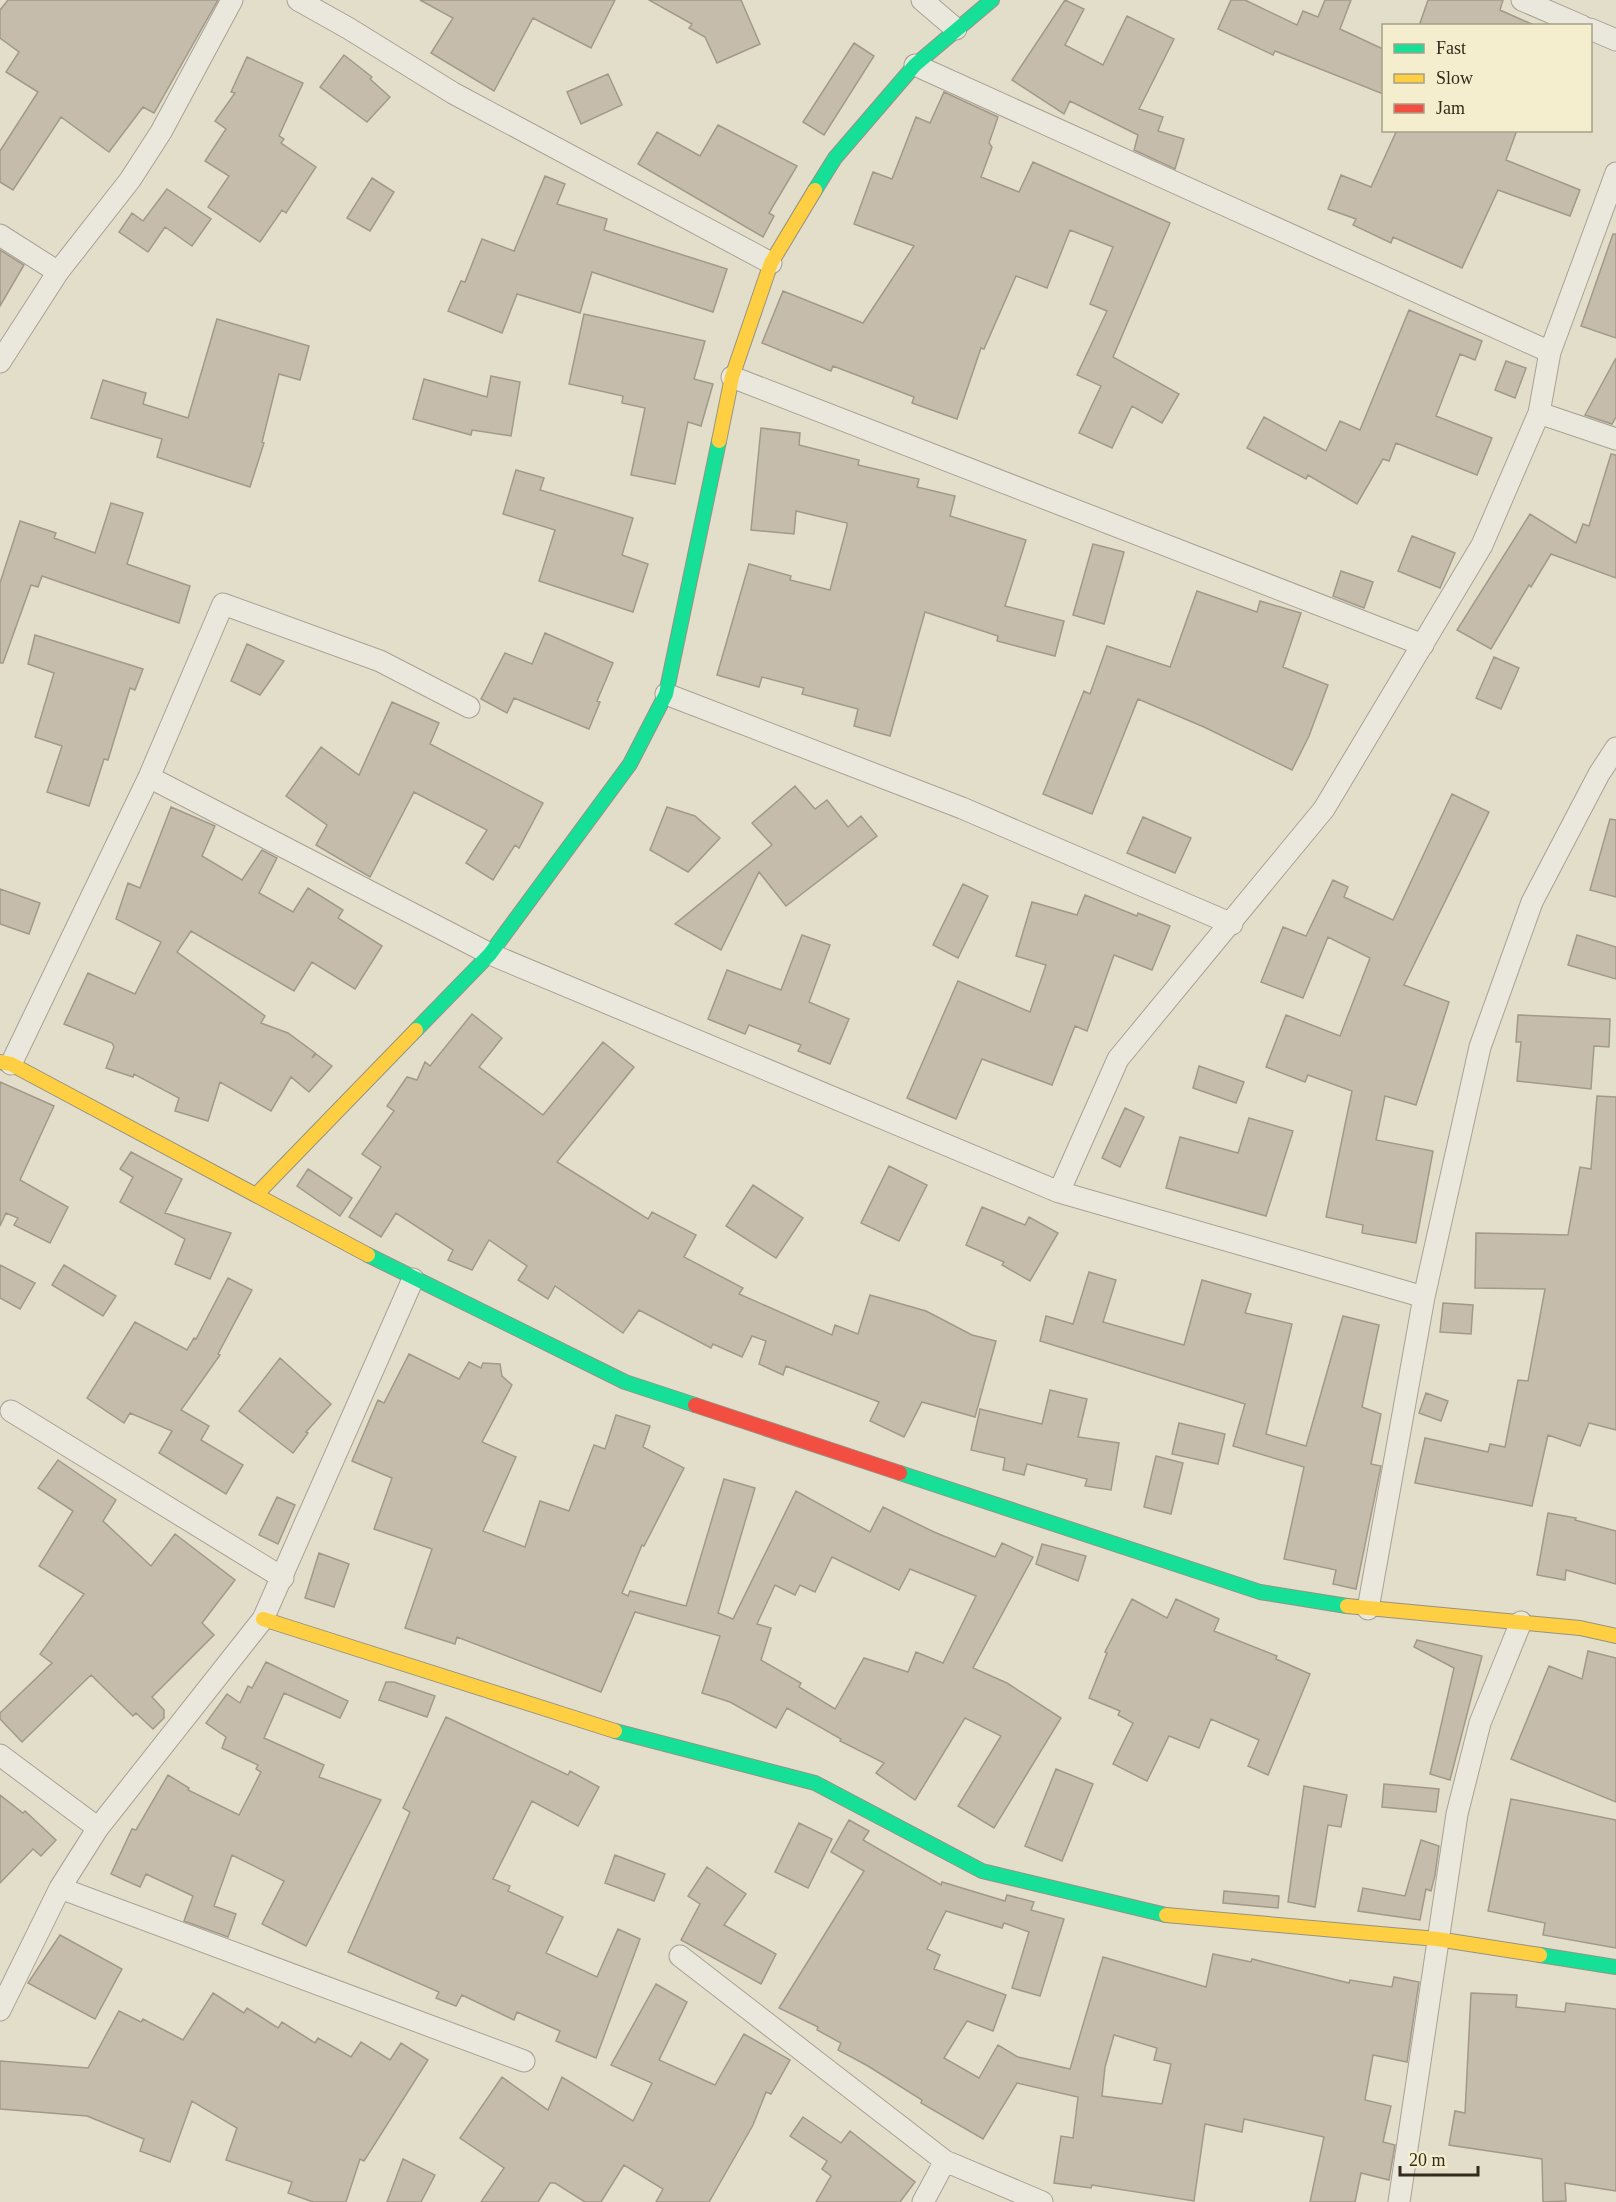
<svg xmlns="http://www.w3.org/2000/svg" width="1616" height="2202" font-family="'Times New Roman',serif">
<rect width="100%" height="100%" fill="#e2deca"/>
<path fill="#c5bcab" stroke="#a2998a" stroke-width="1.5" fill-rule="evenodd" d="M8,0H218L154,113L143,107L109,152L61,117L13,190L0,182V151L38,92L6,72L19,52L0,38V10Z
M420,0H615L591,48L533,18L494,91L431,53L453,18Z
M649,0H741L760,44L717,63L705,37L689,28L692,24Z
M1065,0L1084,9L1065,45L1103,65L1127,16L1174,39L1139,109L1163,117L1158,131L1184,139L1175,169L1134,150L1138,135L1070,101L1064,114L1012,80Z
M1231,0H1245L1297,25L1303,11L1318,17L1325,0H1351L1340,29L1383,49V94L1275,51L1273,55L1218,29Z
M1428,0H1503L1500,10L1536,26H1419Z
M854,43L874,56L824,135L803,122Z
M344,55L372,77L370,79L390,97L367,122L320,87Z
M247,57L303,83L279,136L284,139L281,143L316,167L286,213L282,210L260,242L208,207L229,176L205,161L226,129L215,121L235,93L231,92Z
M608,74L622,105L581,124L567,92Z
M944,92L998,117L989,143L992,147L981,177L1019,192L1033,162L1170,223L1113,357L1179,394L1162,423L1132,406L1112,448L1079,433L1101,386L1077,375L1107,311L1090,304L1113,247L1070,230L1047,288L1016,276L984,349L981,348L957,419L912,403L914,397L833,366L831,371L762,343L783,291L863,323L914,246L854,224L873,172L892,179L916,117L930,123Z
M718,125L797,166L769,213L774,216L763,237L638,164L657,132L700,156Z
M1397,130H1517L1506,160L1580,190L1570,216L1498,190L1462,268L1393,237L1391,243L1353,225L1356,219L1328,209L1341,175L1371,187Z
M545,176L565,184L557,204L607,219L604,230L727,269L713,312L592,272L580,313L517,294L502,333L448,311L461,281L465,282L482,239L514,251Z
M372,178L394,192L370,231L347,218Z
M167,189L211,219L192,246L165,227L148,252L119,232L132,213L143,221Z
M1613,234H1616V338L1581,326Z
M0,250L24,265L0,306Z
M1409,310L1482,341L1475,360L1460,354L1436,416L1492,438L1477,475L1396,443L1389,461L1383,459L1357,504L1308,475L1306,479L1247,448L1264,417L1326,451L1340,421L1360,430Z
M584,314L705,341L694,379L713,384L701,426L688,422L675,484L631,475L645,408L622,403L623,396L569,384Z
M217,319L309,346L300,380L279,374L262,442L264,443L250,487L157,457L162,439L91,418L103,380L146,393L143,404L188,418Z
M1616,358V417L1612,424L1585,415Z
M1506,361L1526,368L1515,398L1495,390Z
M491,376L520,382L511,436L472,430L471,435L413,419L424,379L487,397Z
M761,428L800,433L799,445L859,460L858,465L919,479L917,487L955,496L950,516L1026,540L1005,606L1064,621L1055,656L997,641L998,636L925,612L890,736L854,726L858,709L802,694L804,688L762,677L759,687L717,675L749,564L791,576L790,580L830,590L847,526V523L796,511L794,534L751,530Z
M1611,454L1616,455V578L1551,554L1531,587L1529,585L1491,649L1457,630L1530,514L1576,543L1583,524L1589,526Z
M516,470L544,478L540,490L633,518L622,555L648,564L633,612L539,581L555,530L503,514Z
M111,503L143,513L127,564L190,586L179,623L42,576L38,587L31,585L3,663H0V583L20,521L56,533L54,538L95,553Z
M1412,536L1455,553L1440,588L1398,571Z
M1093,544L1124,552L1104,624L1073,615Z
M1341,571L1373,582L1364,608L1333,596Z
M1197,591L1257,612L1260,601L1301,613L1283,667L1328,685L1309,736L1292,770L1204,727L1138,699L1092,814L1043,794L1084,691L1090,694L1107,646L1170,667Z
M545,633L613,663L597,701L600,702L589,729L514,698L507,713L481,699L505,653L532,664Z
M35,635L143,669L135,690L130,688L108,760L104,759L89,806L47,792L62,746L35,737L54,673L28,664Z
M247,644L284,661L260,695L231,681Z
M1494,657L1519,668L1501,709L1476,698Z
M392,702L439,723L430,744L543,803L519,848L515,845L493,880L466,863L487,830L414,792L370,877L316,845L327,825L286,796L321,747L359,775Z
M795,786L815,809L827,800L848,827L861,816L877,836L786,906L759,872L721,950L675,924L772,845L752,823Z
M1452,794L1489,812L1404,985L1449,1002L1416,1105L1385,1096L1376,1140L1433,1151L1416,1243L1362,1233L1363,1225L1326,1217L1352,1091L1308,1075L1305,1082L1266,1067L1286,1015L1340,1036L1370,958L1328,937L1303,998L1261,982L1283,927L1306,936L1333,880L1348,887L1344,897L1393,920Z
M171,807L215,826L202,856L242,880L262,850L277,858L259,893L293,912L308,888L343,910L338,918L382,946L355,989L312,962L294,991L191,931L177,952L265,1016L261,1023L288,1033L315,1053L312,1058L316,1054L332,1066L309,1092L291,1077L271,1111L220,1082L208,1121L175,1111L179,1098L134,1074L133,1077L106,1068L114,1047L112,1043L64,1024L88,973L135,994L161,942L116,919L128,883L140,888Z
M667,807L695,816L720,838L688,872L650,850Z
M1143,817L1191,838L1175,873L1127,853Z
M1610,819L1616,820V897L1590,890Z
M963,884L988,896L958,958L933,945Z
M0,889L40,903L29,934L0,924Z
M1085,895L1137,916L1138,913L1170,926L1152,970L1114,955L1087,1031L1075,1026L1052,1085L982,1059L956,1119L907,1098L958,981L1030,1012L1046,965L1016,956L1032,902L1077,915Z
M802,935L830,945L809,1002L849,1019L830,1064L798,1051L801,1045L749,1025L745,1034L708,1019L727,970L781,990Z
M1577,935L1616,947V979L1568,965Z
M472,1014L502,1038L479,1067L543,1115L603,1042L634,1067L557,1162L648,1219L652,1212L696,1235L684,1257L743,1288L739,1294L832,1335L835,1325L858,1334L870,1295L926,1311L972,1335L996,1341L975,1417L922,1402L904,1437L870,1421L879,1402L786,1366L783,1375L759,1364L766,1341L752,1336L742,1357L713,1344L711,1348L639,1310L623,1333L555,1286L548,1299L518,1280L527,1266L489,1240L472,1270L448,1260L453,1250L396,1213L381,1237L349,1217L381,1167L362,1154L394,1111L387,1106L407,1077L417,1080L425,1062L430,1066Z
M1518,1015L1610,1019L1609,1047L1594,1046L1591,1089L1517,1081L1521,1042H1516Z
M1199,1066L1244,1082L1236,1103L1193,1088Z
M0,1082L54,1106L20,1180L68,1207L50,1243L14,1225L18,1218L6,1213L0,1226Z
M1597,1096L1616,1097V1430L1589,1423L1580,1446L1548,1435L1532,1506L1415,1483L1425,1438L1488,1452L1490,1444L1505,1447L1518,1380L1528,1381L1545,1289L1475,1288L1476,1233L1568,1235L1580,1167L1591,1169Z
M1125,1108L1144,1117L1120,1167L1102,1158Z
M1249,1118L1293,1131L1266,1216L1166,1188L1180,1137L1238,1153Z
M131,1152L182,1179L165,1213L231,1233L210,1279L175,1264L185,1239L120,1202L133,1177L120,1169Z
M889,1166L927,1185L899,1241L861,1223Z
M308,1169L352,1198L340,1216L297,1186Z
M753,1185L803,1218L776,1258L726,1226Z
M982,1207L1025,1225L1029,1217L1058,1233L1030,1281L1002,1265L1004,1262L966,1245Z
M0,1265L35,1283L20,1309L0,1298Z
M64,1265L116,1296L103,1316L52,1285Z
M1089,1272L1116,1280L1103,1322L1184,1345L1202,1280L1251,1294L1245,1313L1292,1324L1266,1434L1306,1446L1343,1316L1379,1325L1362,1407L1381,1414L1371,1464L1381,1466L1356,1589L1333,1584L1336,1570L1284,1559L1304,1467L1233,1446L1245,1404L1040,1341L1046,1316L1073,1324Z
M228,1278L252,1290L218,1354L220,1355L181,1410L209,1426L201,1440L243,1465L226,1494L159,1453L172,1431L130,1413L124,1423L87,1398L135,1322L187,1350L194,1338L196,1339Z
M1443,1303L1473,1305L1471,1334L1440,1332Z
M409,1354L459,1379L469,1362L481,1368L483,1363L500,1364L502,1376L512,1385L482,1442L516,1457L483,1531L525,1547L540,1501L569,1511L594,1445L605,1449L616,1415L650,1426L643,1447L684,1468L644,1546L642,1545L622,1593L628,1596L630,1591L686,1606L724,1479L755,1488L718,1613L733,1619L796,1491L870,1532L883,1507L934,1532L995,1557L1002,1543L1033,1557L973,1668L1007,1683L1061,1718L994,1828L958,1806L1001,1736L965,1718L915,1800L876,1773L884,1763L840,1741L841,1739L787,1708L776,1728L730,1702L702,1693L720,1636L635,1612L601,1692L457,1637L455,1644L405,1628L432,1549L374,1529L392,1478L352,1461L378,1400L384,1403ZM832,1557L899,1590L910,1569L976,1596L943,1663L916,1652L908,1672L864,1658L835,1709L799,1687L801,1683L761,1660L771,1628L757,1624L775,1585L795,1595L800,1585L815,1592Z
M280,1358L331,1404L306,1432L308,1433L293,1453L239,1411Z
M1050,1390L1087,1399L1078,1437L1119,1443L1111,1490L1085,1486L1087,1479L1027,1464L1024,1475L1003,1470L1005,1458L971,1450L980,1409L1042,1424Z
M1426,1393L1448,1401L1441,1421L1419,1413Z
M1179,1423L1225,1434L1218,1464L1172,1454Z
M1156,1456L1183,1463L1171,1514L1144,1507Z
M58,1460L116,1500L103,1521L151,1566L175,1534L235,1580L202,1623L214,1635L152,1697L164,1710V1718L153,1729L136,1713L133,1716L91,1675L22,1742L0,1719V1713L52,1663L40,1654L84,1594L39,1566L73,1511L38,1488Z
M277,1497L295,1505L278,1544L259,1535Z
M1548,1513L1576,1518L1575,1520L1616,1531V1584L1566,1570L1565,1580L1537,1575Z
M1042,1544L1086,1556L1078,1581L1036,1564Z
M319,1553L349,1564L334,1607L305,1598Z
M1132,1599L1167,1618L1176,1599L1219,1619L1214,1631L1277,1656L1276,1659L1310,1674L1268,1775L1248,1766L1259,1740L1211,1719L1199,1748L1169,1736L1147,1781L1113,1764L1133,1723L1118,1715L1120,1711L1089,1698L1107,1653L1105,1652Z
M1417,1640L1482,1656L1450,1780L1430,1774L1454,1668L1414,1647Z
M1588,1651L1616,1658V1802L1511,1759L1549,1666L1582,1679Z
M266,1662L348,1701L340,1718L284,1693L264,1738L324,1765L319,1777L381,1800L306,1946L262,1924L284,1881L232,1855L214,1906L236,1914L228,1937L184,1921L193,1896L146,1874L140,1887L111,1874L132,1829L136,1830L168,1775L189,1788L188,1790L239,1815L261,1772L256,1769L258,1765L222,1748L226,1737L206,1723L227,1694L240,1703L248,1686L252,1688Z
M386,1682H394L435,1696L427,1717L379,1700Z
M446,1717L568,1775L570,1771L599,1787L578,1826L532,1801L493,1879L510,1886L508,1891L563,1917L546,1953L597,1977L618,1929L640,1939L596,2058L556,2041L560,2031L517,2012L514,2020L462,1995L456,2006L436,1998L439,1992L348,1952L410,1812L403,1808Z
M1056,1769L1093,1784L1062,1861L1025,1846Z
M1384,1784L1439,1789L1436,1812L1382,1807Z
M1304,1786L1347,1795L1341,1827L1328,1825L1315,1907L1288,1902Z
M0,1795L23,1813L25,1811L56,1840L41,1856L33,1849L0,1883Z
M1511,1799L1616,1820V1948L1543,1935L1545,1923L1488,1911Z
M849,1820L869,1831L863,1840L941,1885L942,1882L1005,1901L1007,1895L1034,1902L1031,1910L1064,1919L1040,1996L1012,1988L1029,1932L1004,1923L1002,1928L946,1911L927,1949L940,1955L934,1969L1006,1995L993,2031L967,2021L944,2058L979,2078L998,2045L1018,2057L1070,2069L1103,1957L1206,1987L1213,1954L1251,1962L1252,1959L1349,1983L1350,1980L1392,1987L1394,1977L1419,1982L1407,2062L1373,2055L1365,2100L1391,2106L1383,2142L1395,2145L1389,2180L1361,2173L1355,2202H1310L1324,2137L1244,2119L1242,2132L1205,2124L1194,2201L1092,2185L1091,2188L1054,2183L1061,2136L1073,2138L1078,2097L1017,2083L983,2139L921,2103L922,2100L868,2066L838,2050L841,2043L817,2030L818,2027L779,2008L864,1871L831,1852ZM1114,2035L1157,2048L1154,2060L1171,2064L1162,2104L1102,2096L1105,2067Z
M799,1823L832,1839L808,1888L775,1872Z
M1421,1840L1439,1846L1435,1875L1431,1891L1426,1889L1420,1920L1358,1911L1363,1888L1405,1896Z
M615,1855L665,1874L654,1901L605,1883Z
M707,1867L746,1894L724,1925L776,1954L761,1984L681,1940L700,1904L688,1896Z
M1224,1891L1279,1896L1278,1908L1223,1903Z
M60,1935L122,1969L95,2019L28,1983Z
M656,1984L687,2002L659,2060L715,2085L744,2034L790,2060L771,2094L766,2092L753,2125L709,2202H656L663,2189L624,2165L601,2202H585L555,2183H550L538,2202H481L504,2168L460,2138L502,2077L548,2110L562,2077L633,2121L652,2083L611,2065Z
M213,1993L244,2013L247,2008L278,2028L282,2022L315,2043L318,2038L351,2057L361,2042L390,2060L401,2043L428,2060L364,2161L360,2159L346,2202H313L288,2193L292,2182L226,2160L237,2128L192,2101L170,2162L140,2151L144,2139L87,2116L0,2109V2061L88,2068L119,2011L141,2022L143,2019L183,2040Z
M1471,1993L1517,1995L1516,2007L1565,2012L1566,2003L1616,2009V2191L1565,2183L1566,2201L1543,2202L1542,2159L1449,2145L1455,2111L1465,2113Z
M803,2117L841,2143L850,2131L915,2182L900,2202H816L831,2176L822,2169L827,2161L790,2136Z
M403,2159L435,2175L421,2202H387Z"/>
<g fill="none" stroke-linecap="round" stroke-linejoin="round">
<defs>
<path id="street" d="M298,0L348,28L453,93L771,263
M922,0L956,29
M1522,0L1582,26
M1590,29L1616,40
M915,65L1550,352
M0,235L58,272
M0,362L58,272L130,180L161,132L232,0
M732,377L1423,645
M1539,413L1616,439
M666,694L962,808L1232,924
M149,777L490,954L1059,1192L1424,1297
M11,1064L149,777L223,604L380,661L469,707
M1059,1192L1118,1059L1324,809L1482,545L1539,413L1550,352L1616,173
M11,1411L283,1578
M1368,1609L1424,1297L1480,1047L1532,902L1599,774L1616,748
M0,1755L98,1828
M60,1888L524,2061
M680,1956L945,2161L1042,2202
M0,2010L60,1888L98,1828L263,1619L413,1279
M923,2202L945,2161
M1399,2202L1457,1814L1480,1723L1521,1622"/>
<path id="fast" d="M815,190L835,158L915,65L992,0
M416,1030L490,954L630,764L666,694L719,441
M368,1255L625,1382L695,1405
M900,1473L1260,1592L1347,1606
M615,1731L815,1783L982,1871L1166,1915
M1540,1955L1616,1967"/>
<path id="slow" d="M719,441L732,377L771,263L815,190
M0,1062L11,1064L368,1255
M257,1194L416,1030
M1347,1606L1580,1628L1616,1636
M263,1619L615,1731
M1166,1915L1437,1939L1540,1955"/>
<path id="jam" d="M695,1405L900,1473"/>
</defs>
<use href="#street" stroke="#a7a294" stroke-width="23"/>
<use href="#fast" stroke="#969284" stroke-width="16"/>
<use href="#slow" stroke="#969284" stroke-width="16"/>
<use href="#jam" stroke="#969284" stroke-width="16"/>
<use href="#street" stroke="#eae7dc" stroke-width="21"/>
<use href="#fast" stroke="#16e098" stroke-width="14"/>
<use href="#slow" stroke="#ffcf43" stroke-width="14"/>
<use href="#jam" stroke="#f24e42" stroke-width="14"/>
</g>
<rect x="1382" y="24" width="210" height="108" fill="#f4eecf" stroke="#a7a088" stroke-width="1.5"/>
<rect x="1394" y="44" width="30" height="9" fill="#16e098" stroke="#a7a088" stroke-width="1.5"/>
<text x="1436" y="54" font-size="18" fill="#342b1d">Fast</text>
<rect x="1394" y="74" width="30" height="9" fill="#ffcf43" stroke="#a7a088" stroke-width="1.5"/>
<text x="1436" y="84" font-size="18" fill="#342b1d">Slow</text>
<rect x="1394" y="104" width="30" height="9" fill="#f24e42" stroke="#a7a088" stroke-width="1.5"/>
<text x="1436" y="114" font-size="18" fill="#342b1d">Jam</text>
<path d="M1400 2166v9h78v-9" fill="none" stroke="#342b1d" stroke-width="3"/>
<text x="1409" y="2166" font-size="18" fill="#342b1d" stroke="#f4eecf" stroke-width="4.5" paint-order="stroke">20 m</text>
</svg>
